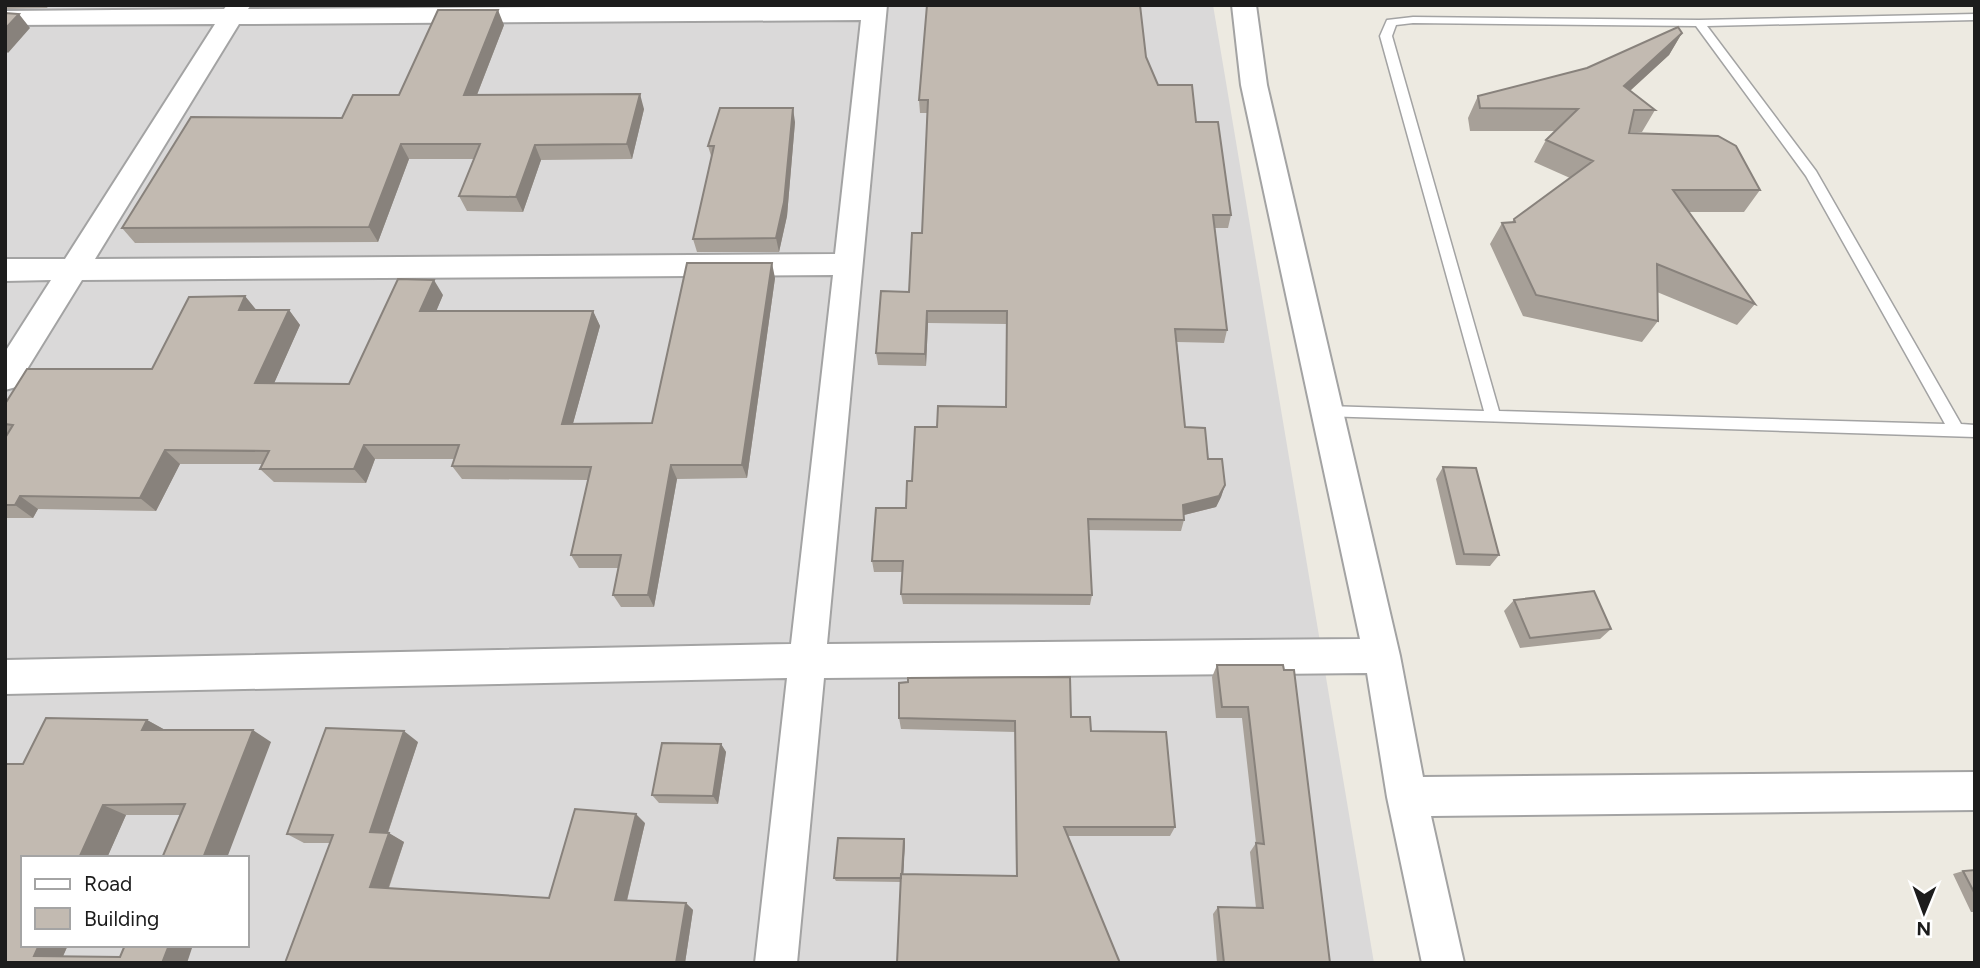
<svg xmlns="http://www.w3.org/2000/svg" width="1980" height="968" font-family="Figtree,sans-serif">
<rect width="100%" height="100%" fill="#edeae1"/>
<path fill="#dad9d9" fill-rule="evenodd" d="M5,5H1213L1374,963H5ZM23,858H247V945H23Z"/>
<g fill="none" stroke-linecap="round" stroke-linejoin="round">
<defs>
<path id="service" d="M1975,14V20L1707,26L1816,171L1961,424L1975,425V437L1322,416L1319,412L1327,406L1484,411L1380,36L1387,20L1413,17L1699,20ZM1413,23L1696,26L1806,176L1945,424L1499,411L1392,36L1396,25Z"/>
<path id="minor" d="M227,5H251L248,9L887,5L827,644L1360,639L1241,85L1232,5H1256L1267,85L1400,656L1423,777L1975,772V810L1431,816L1464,963H1422L1387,797L1367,673L824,678L797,963H755L787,678L5,694V660L791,644L833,275L82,280L16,387L5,390V352L51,280L5,281V259H65L215,24L5,25V11L224,9ZM861,20L835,254L95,259L239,24Z"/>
</defs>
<use href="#service" stroke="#a3a3a3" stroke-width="3"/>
<use href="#minor" stroke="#a3a3a3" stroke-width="4"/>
<use href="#service" fill="#fff" fill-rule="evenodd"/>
<use href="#minor" fill="#fff" fill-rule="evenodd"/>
</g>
<path fill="#a7a098" d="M5,5H49L47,8L5,9Z
M504,25L477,95L644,109L632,159L541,160L523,212L467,211L459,196L474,159H409L378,242L135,243L122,228L342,118L399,95Z
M1682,33L1669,55L1630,91L1655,110L1642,132H1629V133L1760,190L1744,212H1688L1755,304L1737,325L1657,292L1658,321L1642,342L1523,316L1490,244L1502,223L1512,222L1514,219L1570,178L1534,162L1546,140L1555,131H1470L1468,118L1478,96L1587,68Z
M1146,57L1158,85L1196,122L1231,215L1228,228H1215L1227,330L1224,343L1177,342L1185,427L1208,459L1225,485L1221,497L1216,507L1184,515V520L1181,531L1088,530L1092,595L1090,605L903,604L901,594L903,572H874L872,561L906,508L912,481L937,427L1006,407V324L928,323L926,366L878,365L876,353L909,292L922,233L927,113H920L919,100Z
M795,122L787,216L779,252H697L693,239L712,159L708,146Z
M775,278L747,478L677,479L654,607H621L613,595L618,568H579L571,555L588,480L462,479L452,466L454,459H375L366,483L274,482L260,469L263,464H180L156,511L38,509L33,518H5V438L7,435L5,434V404L152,369L257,310H289L300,325L274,383L349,384L443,295L436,311H593L600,326L573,423H652Z
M1443,467L1499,555L1490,566L1456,565L1436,479Z
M1514,600L1611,629L1600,639L1520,648L1504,611Z
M1217,665H1283L1330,963H1217L1213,914L1218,907L1256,908L1250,852L1256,843L1242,718H1216L1212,677Z
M1071,717L1091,731L1175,827L1170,836H1068L1120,963L901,882L836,881L834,878L904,839L905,842L903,874L1016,876L1015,732L901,729L899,718Z
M147,720L165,730L271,742L180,815H126L63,956L5,963L23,764Z
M418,742L388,833L404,842L389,888L549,898L645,823L627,901L686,903L693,910L685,963H285L330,843H304L287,834Z
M721,744L726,752L718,804L659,803L652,795Z
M1975,870V912H1971L1953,874L1963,871Z"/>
<path fill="#88827c" d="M498,10L504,25L471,110L464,95Z
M19,14L30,28L8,53L5,50V29Z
M1682,33L1669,55L1611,108L1624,86Z
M640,94L644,109L632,159L627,144Z
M793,108L795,122L787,216L779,252L776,238Z
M401,144L409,159L378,242L369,227Z
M535,145L541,160L523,212L516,197Z
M772,263L775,278L747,478L742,465Z
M434,280L443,295L430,326L420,311Z
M245,296L258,312L239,310Z
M289,310L300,325L268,397L255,383Z
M593,311L600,326L569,438L562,424Z
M927,311L928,323L926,366L925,354Z
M364,445L375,459L366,483L354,469Z
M165,450L180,464L156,511L140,498Z
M671,465L677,479L654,607L648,595Z
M1225,485L1221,497L1216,507L1180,516L1183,505Z
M20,496L38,509L33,518L15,505Z
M147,720L167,731L142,730Z
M253,730L271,742L227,858H203Z
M404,731L418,742L385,841L370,832Z
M721,744L726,752L718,804L713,796Z
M103,805L126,815L107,858H79Z
M636,814L645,823L625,908L615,900Z
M389,833L404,842L386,895L370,887Z
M904,839L905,842L903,882L902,878Z
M686,903L693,910L685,963H676Z
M39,945H68L60,963L34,956Z
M169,945H193L187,963H162Z"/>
<path fill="#c2bab1" stroke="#88827c" stroke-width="2" d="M927,5H1140L1146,57L1158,85H1192L1196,122H1218L1231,215H1213L1227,330L1175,329L1185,427L1205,428L1208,459H1222L1225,485L1219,496L1183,505L1184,520L1088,519L1092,595L901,594L903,561H872L876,508H906L907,481H912L915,427H937L938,406L1006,407L1007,311H927L925,354L876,353L881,291L909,292L912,233H922L928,100H919Z
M438,10H498L464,95L640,94L627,144L535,145L516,197L459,196L480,144H401L369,227L122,228L191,117L342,118L353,95H399Z
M5,13L19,14L5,29Z
M1678,27L1682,33L1624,86L1655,110H1634L1629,133L1718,136L1736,146L1760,190H1673L1755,304L1657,264L1658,321L1536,295L1502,223L1515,222L1514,219L1593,161L1546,140L1578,109L1480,108L1478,96L1587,68Z
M720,108H793L784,202L776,238L693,239L714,146H708Z
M687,263H772L742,465H671L648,595H613L621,555H571L591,467L452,466L459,445H364L354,469H260L269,451L165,450L140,498L20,496L15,505H5V438L13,425L5,424V404L27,369H152L189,297L245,296L239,310H289L255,383L349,384L398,279L434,280L420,311H593L562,424L652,423Z
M1443,467L1476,468L1499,555L1464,554Z
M1594,591L1611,629L1530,638L1514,600Z
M1217,665H1283L1284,670H1294L1330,963H1224L1218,907L1263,908L1256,843L1264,844L1248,707H1222Z
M1070,677L1071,717H1090L1091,731L1166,732L1175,827H1064L1120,963H897L901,874L1017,876L1015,721L899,718V683L908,682V678Z
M46,718L147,720L142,730H253L203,858H162L185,804L103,805L79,858H23V945H39L34,956L120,957L125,945H169L162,963H5V764H23Z
M326,728L404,731L370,832L389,833L370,887L549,898L575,809L636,814L615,900L686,903L676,963H285L333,835L287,834Z
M662,743L721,744L713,796L652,795Z
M838,838L904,839L902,874H901V878H834Z
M1975,870V894L1963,871Z"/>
<rect width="1980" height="968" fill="none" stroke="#1c1c1c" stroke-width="14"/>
<rect x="21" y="856" width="228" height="91" fill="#ffffff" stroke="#a4a4a4" stroke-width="2"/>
<rect x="35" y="879" width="35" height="10" fill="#ffffff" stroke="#a4a4a4" stroke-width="2"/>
<text x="84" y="891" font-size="21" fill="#1c1c1c">Road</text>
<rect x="35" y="908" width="35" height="21" fill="#c2bab1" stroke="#a4a4a4" stroke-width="2"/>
<text x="84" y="926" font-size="21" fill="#1c1c1c">Building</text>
<g transform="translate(1924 912) rotate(181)" stroke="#ffffff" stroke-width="5" paint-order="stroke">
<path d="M0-5L12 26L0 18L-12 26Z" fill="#1c1c1c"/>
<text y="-10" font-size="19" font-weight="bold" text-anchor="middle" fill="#1c1c1c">N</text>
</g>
</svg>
